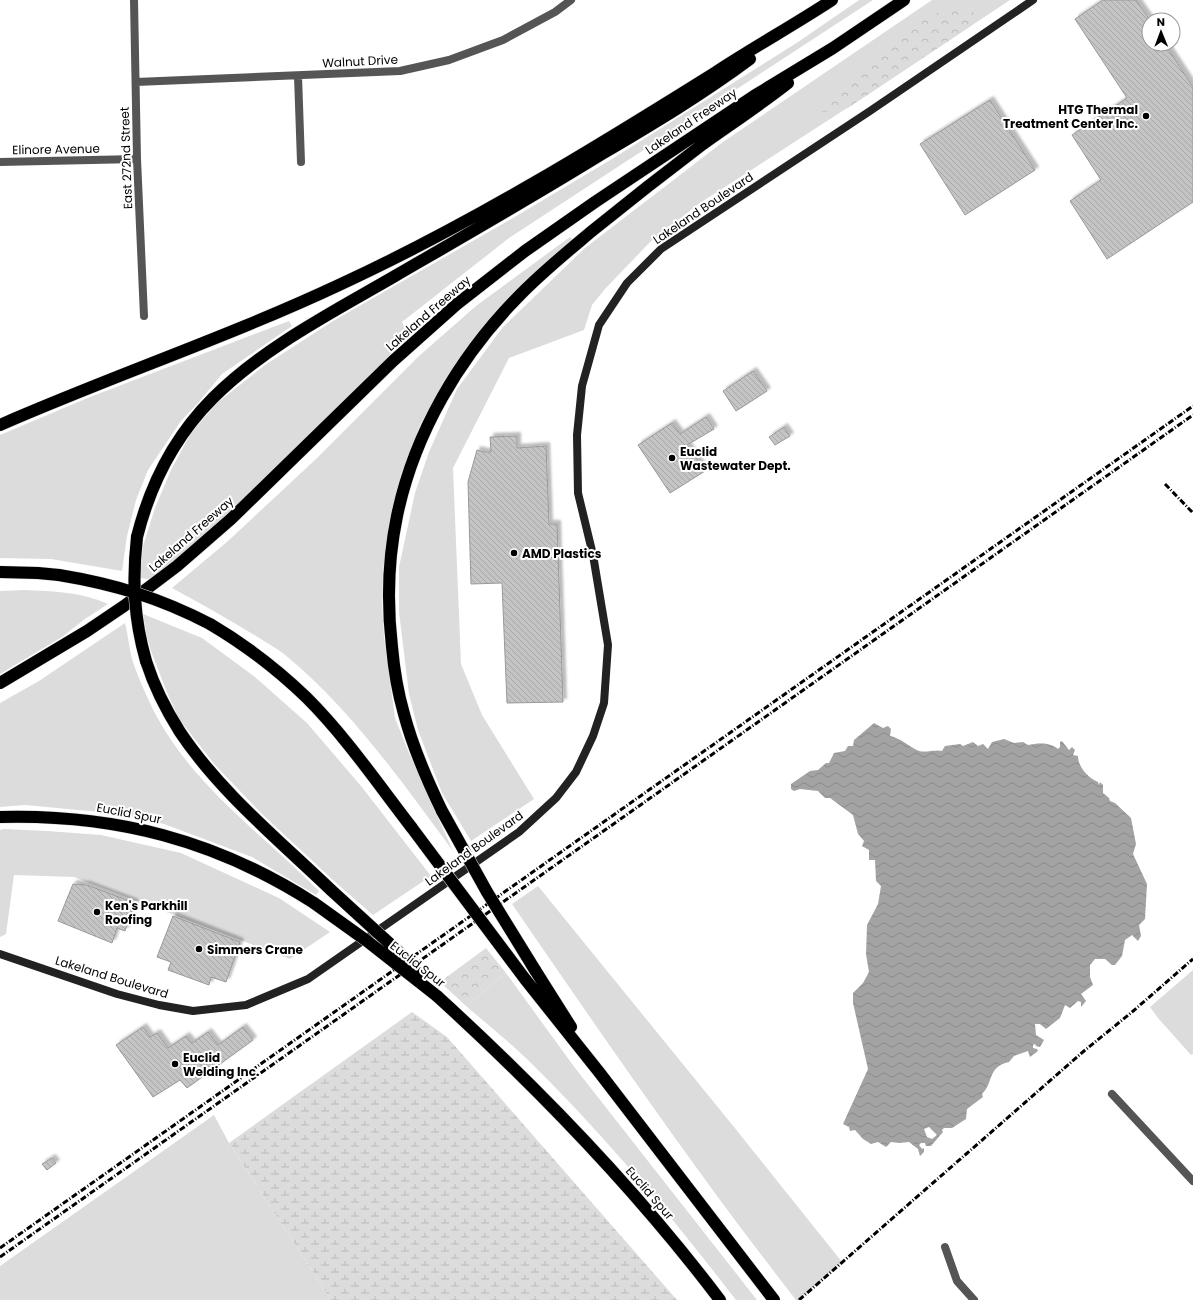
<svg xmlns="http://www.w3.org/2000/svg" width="1193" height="1300" font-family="Poppins,sans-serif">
<defs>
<pattern id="forest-crowns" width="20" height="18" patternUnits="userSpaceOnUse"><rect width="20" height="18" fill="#dcdcdc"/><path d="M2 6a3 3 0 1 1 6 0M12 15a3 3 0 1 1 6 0" fill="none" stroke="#bbb"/></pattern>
<pattern id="wetland-marsh" width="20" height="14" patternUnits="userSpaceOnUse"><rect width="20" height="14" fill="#dcdcdc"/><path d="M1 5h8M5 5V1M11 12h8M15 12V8" fill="none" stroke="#bbb"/></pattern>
<pattern id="water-waves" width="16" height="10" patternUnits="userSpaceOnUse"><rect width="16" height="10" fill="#a3a3a3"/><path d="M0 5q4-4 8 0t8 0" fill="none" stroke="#8b8b8b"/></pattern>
<pattern id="building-back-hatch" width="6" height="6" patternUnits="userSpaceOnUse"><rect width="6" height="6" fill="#c4c4c4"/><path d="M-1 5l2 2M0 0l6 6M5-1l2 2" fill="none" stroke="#a7a7a7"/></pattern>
<filter id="shadow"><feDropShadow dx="3.5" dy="-3.5" stdDeviation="1" flood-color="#0004"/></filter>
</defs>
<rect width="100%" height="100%" fill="#fff"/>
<path fill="#dcdcdc" d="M859,0H873L509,238L402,322L409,336L236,508L156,577L147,579L140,578L143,546L155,508L171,470L191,433L217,403L265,365L333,321L513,218L612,159L798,42Z
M932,0H1010L844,110L700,203L650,242L605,289L592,305L584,330L509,358L453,468L461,664L482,715L534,799L471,841L442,793L418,730L409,694L399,612V567L415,493L429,452L457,389L503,327L585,248L723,142Z
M570,237L574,241L544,266L498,309L454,367L421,423L401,474L389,524L383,571L382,603L384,637L395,718L409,753L453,851C402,782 351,709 284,654C275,647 265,642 256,636C228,619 200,603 172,588L228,541L316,459L419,356L476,306Z
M289,321L292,326L222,374L198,403L181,421L148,470L136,500L127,536L122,571L51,559L0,558V435L90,397Z
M25,590C53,591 82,592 108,604L85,619L62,637L0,674V591Z
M143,614L202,638L255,677L307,723L361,786L431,876L373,915L334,881L261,813L215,765L179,719L166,690L151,651L147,637Z
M125,623C128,635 129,647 132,659C137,675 149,702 157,717C195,787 264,836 319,891L316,895L252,857L164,824L121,814L25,805L0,807V703L39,681Z
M4,829L47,831L101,835L181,853L279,898L330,932L290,959L74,877L14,875L6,934L0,937V830Z
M538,886L734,1127L842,1262L799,1300H796C696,1172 604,1038 512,904Z
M1193,970V1054L1191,1055L1158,1018L1150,1007Z
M506,973L575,1068L757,1300H736C671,1216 604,1134 528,1060C508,1041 487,1024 466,1006Z
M214,1115L229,1143L331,1300H0V1266Z"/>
<path fill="url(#forest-crowns)" d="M957,5L971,8L975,15L971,26L848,108L833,111L820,112L826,97L855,78L887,53L927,17Z
M486,948L506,973L466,1006L440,982Z"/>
<path fill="url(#wetland-marsh)" d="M412,1012L447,1037L677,1300H331L229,1143Z"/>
<path fill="url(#water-waves)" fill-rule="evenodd" d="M874,723L883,728L888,726L891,729L890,736C901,738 909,747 919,751C927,753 935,749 942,751L945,746L960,744L963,746L973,742L978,746L983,744L988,749L992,742L1004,739L1014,743L1023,742L1028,745C1038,743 1050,742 1058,749L1060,747V742L1062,741L1069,750L1072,747L1075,750L1073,755L1078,756C1078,767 1088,778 1098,782L1099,785L1100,782L1103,785V793L1109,798L1110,801L1115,803L1131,818L1136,844L1133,854L1147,884L1145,919L1139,925L1141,936L1138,941L1132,935L1125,940L1122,956L1115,965H1112L1105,959H1095L1090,965V977L1093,985L1081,994L1086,1001L1081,1007V1002L1078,1001L1070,1008L1065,1005L1060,1018L1046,1029L1040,1024H1035L1036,1035L1044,1040L1040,1047L1036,1046L1035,1044L1033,1045V1048L1037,1049L1038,1051L1030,1057L1028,1051L1014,1056L1009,1062C987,1067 994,1082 982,1094L983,1097L967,1109L966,1119L952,1128H944L942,1130L943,1132L931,1146H926L925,1143H921L919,1145L922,1149L924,1148V1152L920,1156L918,1149L909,1142L899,1143L891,1142L886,1147L878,1142L871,1144L863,1139L855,1130L850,1131L849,1127L843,1124L868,1069L853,1003V993L863,983L869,972L866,954L867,925L878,904L881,886L876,881L875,860H869V850L862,846L864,841L858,834L853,815L830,798H825L818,791L800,789L794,791L791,789V784L810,771L818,770L826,763H829L834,753L845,751L848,746H853L854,740ZM929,1127L937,1135L932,1139L927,1137L924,1129Z"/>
<path fill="url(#building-back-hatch)" stroke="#999" filter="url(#shadow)" d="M1103,0H1136L1150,20L1149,44H1165L1193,87V202L1107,259L1070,201L1101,180L1072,135L1127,98L1075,19Z
M990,100L1035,170L965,215L920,144Z
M753,371L767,391L736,411L723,391Z
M706,417L714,429L687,445L705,471L670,493L638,445L672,423L680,434Z
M784,427L790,436L775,445L769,437Z
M517,436V448L546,446L549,524H557L563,702L507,703L502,583L471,584L468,482L477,450L485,452H491L490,437Z
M73,884L87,885L135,903L125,931L117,928L112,943L58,921Z
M173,916L240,942L226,982L211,977L209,985L168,970L171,962L157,957Z
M143,1027L150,1037L157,1033L168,1048L186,1036L192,1043L208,1032L218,1045L243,1027L253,1040L187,1088L180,1080L153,1097L116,1045Z
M52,1158L56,1163L47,1170L42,1164Z"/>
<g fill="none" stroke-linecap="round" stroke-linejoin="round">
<defs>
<path id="highway" d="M0,425C112,376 228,337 339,285C471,224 593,149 716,72C754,47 794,25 832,0
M137,537C150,485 174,437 213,398C264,347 333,312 395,276C464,236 534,196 602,154C653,124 703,94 750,59
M0,572L38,573L59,575
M210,624C244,644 278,670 307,698C346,737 378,784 412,828
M146,661C154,686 166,710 180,732C220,792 279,840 331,890
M0,683L87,631L124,606L177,566L231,519L393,361L457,304L525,251L595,202L754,96L833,48L904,0
M442,811C427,780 413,748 404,714C398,693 394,670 392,647C387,604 388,559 397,516C414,434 459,357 518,297C541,273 567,252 592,231C629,201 666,172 703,144C731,124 760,105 788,83
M0,817C115,814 216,840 314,903
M535,970L571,1027
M525,979L599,1072L774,1300
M437,996C539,1089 636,1189 720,1300"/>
</defs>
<use href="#highway" stroke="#dbdbdb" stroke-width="13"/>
<path stroke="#555" stroke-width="8" d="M134,0L137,159L144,316
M298,76L301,162
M136,82L400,71L449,60L503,40L555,12L571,0
M0,162L137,159
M1112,1094L1193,1181
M945,1247L957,1281L974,1300"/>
<path stroke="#222" stroke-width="8" d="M0,954L117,994L159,1005L193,1011L246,1005L308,979L519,832L556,798L576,772L593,736L604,703L608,645L593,555L578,493L577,435L582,386L599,325L627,283L661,249L870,111L1033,0"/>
<use href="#highway" stroke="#000" stroke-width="12"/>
<path stroke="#000" stroke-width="3" stroke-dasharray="6 2 1 2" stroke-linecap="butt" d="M1165,484L1193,513
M0,1248L1193,406
M0,1257L1193,415
M799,1300L1084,1051L1132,1012L1193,959"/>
<defs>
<path id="highway-bridge" d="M137,537C132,581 134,619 146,661
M59,575C114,584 160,598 210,624
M442,811L487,892L535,970
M412,828L525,979
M331,890L400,953L418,974
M314,903L367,941L437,996"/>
</defs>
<use href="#highway-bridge" stroke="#dbdbdb" stroke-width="13" stroke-linecap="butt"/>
<use href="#highway-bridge" stroke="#000" stroke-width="12"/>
</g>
<g fill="#000" stroke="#fff" stroke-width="1.5">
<circle cx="1146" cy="116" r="4"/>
<circle cx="672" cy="458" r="4"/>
<circle cx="514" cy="553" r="4"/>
<circle cx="97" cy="912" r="4"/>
<circle cx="199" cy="949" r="4"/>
<circle cx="175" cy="1064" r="4"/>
</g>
<g text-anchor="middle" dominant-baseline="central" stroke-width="4" stroke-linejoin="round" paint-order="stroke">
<g font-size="12" fill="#000" stroke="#fff">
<text transform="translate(360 61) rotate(-3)">Walnut Drive</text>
<text transform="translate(691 121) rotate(-34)">Lakeland Freeway</text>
<text transform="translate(56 149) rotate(-1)">Elinore Avenue</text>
<text transform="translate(126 158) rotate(-92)">East 272nd Street</text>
<text transform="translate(703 208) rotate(-34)">Lakeland Boulevard</text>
<text transform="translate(428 313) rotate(-41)">Lakeland Freeway</text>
<text transform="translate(191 534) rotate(-41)">Lakeland Freeway</text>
<text transform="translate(129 813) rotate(11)">Euclid Spur</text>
<text transform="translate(474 848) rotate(-36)">Lakeland Boulevard</text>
<text transform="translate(418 964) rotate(38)">Euclid Spur</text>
<text transform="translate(112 977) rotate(17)">Lakeland Boulevard</text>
<text transform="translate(650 1193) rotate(49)">Euclid Spur</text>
</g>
<g font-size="12" font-weight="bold" fill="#000" stroke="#fff" text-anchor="start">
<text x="1138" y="109" text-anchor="end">HTG Thermal<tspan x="1138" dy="14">Treatment Center Inc.</tspan></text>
<text x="680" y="451">Euclid<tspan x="680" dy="14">Wastewater Dept.</tspan></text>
<text x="522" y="553">AMD Plastics</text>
<text x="105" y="905">Ken's Parkhill<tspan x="105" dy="14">Roofing</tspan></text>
<text x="207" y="949">Simmers Crane</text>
<text x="183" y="1057">Euclid<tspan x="183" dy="14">Welding Inc.</tspan></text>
</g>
</g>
<g transform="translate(1161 32) rotate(359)"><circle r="19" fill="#ffffff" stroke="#999999"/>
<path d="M0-3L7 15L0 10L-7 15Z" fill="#000000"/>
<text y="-6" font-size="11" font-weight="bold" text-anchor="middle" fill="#000000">N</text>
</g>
</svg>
